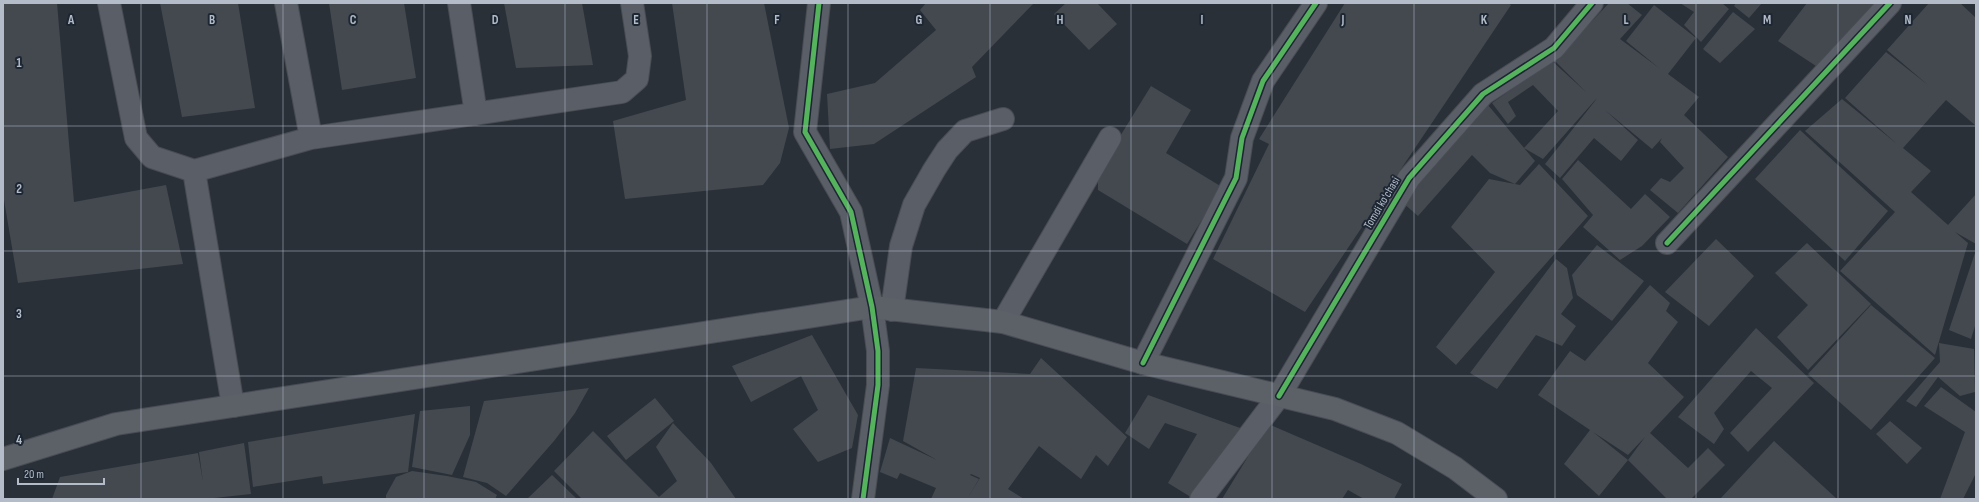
<svg xmlns="http://www.w3.org/2000/svg" width="1979" height="502" font-family="'Sofia Sans Condensed',sans-serif">
<rect width="100%" height="100%" fill="#2a3038"/>
<path fill="#444950" d="M3,3H57L74,202L166,185L183,264L18,283L3,194Z
M160,3H238L255,108L182,117Z
M329,3H404L416,78L342,90Z
M504,3H582L593,65L516,68Z
M672,3H764L789,128L780,163L763,185L625,199L613,121L686,100Z
M926,3H1034L972,67L976,77L874,144L830,149L827,94L875,83L936,30L920,10Z
M1066,3H1097L1117,24L1089,50L1054,14Z
M1345,3H1508L1511,5L1305,312L1213,259L1269,144L1259,139Z
M1609,3H1627L1642,15L1620,39L1659,68L1626,41L1654,5L1696,38L1668,74L1699,97L1684,115L1728,157L1678,213L1650,190L1661,178L1670,182L1684,168L1660,142L1662,138L1652,149L1605,110L1638,140L1621,161L1594,138L1560,178L1545,164L1595,101L1598,104L1595,101L1597,98L1543,159L1524,148L1558,111L1533,85L1508,102L1516,116L1508,124L1492,103L1552,61L1586,92L1555,61Z
M1680,3H1722L1729,9L1701,42L1684,25L1694,12Z
M1736,3H1762L1749,18L1734,6Z
M1807,3H1876L1816,66L1778,41Z
M1929,3H1960L1976,18V126L1946,100L1903,148L1931,171L1911,192L1948,225L1976,194V244L1955,232L1968,243L1935,355L1840,271L1895,212L1805,131L1842,99L1897,144L1845,98L1886,52L1928,85L1887,50Z
M1733,12L1755,29L1720,63L1703,49Z
M1151,86L1191,110L1166,153L1222,187L1187,244L1098,190V172Z
M1488,105L1535,161L1515,184L1490,173L1472,155L1418,216L1402,202Z
M1800,130L1888,211L1845,261L1755,179Z
M1578,160L1631,209L1645,194L1670,217L1642,246L1620,260L1583,227L1593,215L1562,179Z
M1539,164L1588,216L1456,365L1436,347L1495,272L1451,227L1489,179L1520,185Z
M1716,239L1754,276L1709,326L1665,292Z
M1807,243L1871,304L1808,370L1777,337L1808,305L1775,273Z
M1597,245L1644,281L1612,321L1577,295L1572,275Z
M1975,253L1976,323L1971,339L1949,330Z
M1556,259L1567,268L1573,298L1561,314L1576,326L1562,346L1536,335L1497,389L1470,373Z
M1650,285L1670,303L1666,311L1678,322L1648,363L1684,397L1650,433L1688,468L1708,448L1725,465L1691,499H1667L1628,460L1645,437L1628,455L1593,432L1628,460L1599,496L1564,464L1590,430L1538,395L1570,351L1585,361Z
M1871,305L1935,358L1871,430L1808,374Z
M1756,328L1814,383L1748,452L1730,433L1772,388L1751,371L1714,413L1724,429L1714,444L1678,417Z
M812,335L858,415L852,448L818,462L793,429L818,410L801,376L751,402L732,366Z
M1939,343L1974,349L1975,392L1960,396L1938,377L1916,407L1906,401L1940,362Z
M1041,358L1127,437L1108,466L1096,455L1081,479L1039,446L1008,489L1024,499H967L980,478L971,474L970,475L979,479L967,499H931L936,488L900,473L897,479L880,472L890,438L937,460L903,441L916,368L1030,374Z
M1941,387L1976,412V473L1963,499H1940L1965,432L1924,406Z
M589,388L575,413L554,441L506,496L487,483L463,477L484,401Z
M1148,395L1243,429L1194,499L1168,483L1197,434L1165,423L1149,449L1125,433Z
M655,398L674,421L626,460L607,436Z
M470,406V435L452,475L412,467L420,411Z
M415,414L408,472L323,484L322,476L253,487L248,442Z
M1890,421L1922,448L1907,464L1876,434Z
M673,423L711,463L736,499H582L554,471L593,431L659,497L677,481L656,447Z
M1268,424L1361,464L1402,484L1394,499H1364L1348,490L1342,499H1222Z
M1774,441L1837,499H1720Z
M244,443L251,494L205,499H52L60,477L198,453L203,482L199,452Z
M412,471L447,476L476,482L497,495L495,499H386V495L396,477Z
M552,475L577,499H527Z"/>
<g fill="none" stroke-linecap="round" stroke-linejoin="round">
<defs>
<path id="minor" d="M109,3L136,138L152,157L194,171L311,138L622,92L637,79L640,56L632,3
M286,3L311,138
M459,3L476,114
M819,3L805,132L851,212L872,307L878,351V385L863,499
M194,171L233,406
M1667,243L1890,3
M892,310L901,246L914,205L934,170L947,150L965,131L1003,119
M1003,322L1110,138
M1143,363L1236,178L1242,138L1263,81L1316,3
M1201,499L1279,396L1409,178L1483,94L1554,48L1592,3"/>
<path id="major" d="M3,459L116,424L872,307L1003,322L1143,363L1335,409L1397,433L1455,468L1496,499"/>
</defs>
<use href="#minor" stroke="#484c53" stroke-width="24"/>
<use href="#major" stroke="#484c55" stroke-width="24"/>
<use href="#minor" stroke="#5a5e66" stroke-width="22"/>
<use href="#major" stroke="#5c6168" stroke-width="22"/>
<defs>
<path id="cycleway" d="M819,3L805,132L851,212L872,307L878,351V385L863,499
M1667,243L1890,3
M1143,363L1236,178L1242,138L1263,81L1316,3
M1279,396L1409,178L1483,94L1554,48L1592,3"/>
</defs>
<use href="#cycleway" stroke="#1d2633" stroke-width="8"/>
<use href="#cycleway" stroke="#56b35d" stroke-width="5"/>
</g>
<path fill="none" stroke="#b4bcc9" stroke-width="1" stroke-opacity="0.55" d="M141,3V499M283,3V499M424,3V499M565,3V499M707,3V499M848,3V499M990,3V499M1131,3V499M1272,3V499M1414,3V499M1555,3V499M1696,3V499M1838,3V499M3,126H1976M3,251H1976M3,376H1976"/>
<g text-anchor="middle" dominant-baseline="central" stroke-width="4" stroke-linejoin="round" paint-order="stroke">
<g font-size="12" fill="#b4bcc9" stroke="#1d2633">
<text transform="translate(1382 203) rotate(-59)">Tomdi ko'chasi</text>
</g>
</g>
<g font-size="13" text-anchor="middle" font-weight="bold" fill="#b4bcc9" stroke="#1d2633" stroke-width="4" stroke-linejoin="round" paint-order="stroke">
<text x="71" y="24">A</text>
<text x="212" y="24">B</text>
<text x="353" y="24">C</text>
<text x="495" y="24">D</text>
<text x="636" y="24">E</text>
<text x="777" y="24">F</text>
<text x="919" y="24">G</text>
<text x="1060" y="24">H</text>
<text x="1202" y="24">I</text>
<text x="1343" y="24">J</text>
<text x="1484" y="24">K</text>
<text x="1626" y="24">L</text>
<text x="1767" y="24">M</text>
<text x="1908" y="24">N</text>
<text x="19" y="67">1</text>
<text x="19" y="193">2</text>
<text x="19" y="318">3</text>
<text x="19" y="444">4</text>
</g>
<rect width="1979" height="502" fill="none" stroke="#b4bcc9" stroke-width="8"/>
<path d="M18 478v6h86v-6" fill="none" stroke="#b4bcc9" stroke-width="2"/>
<text x="24" y="478" font-size="12" fill="#b4bcc9" stroke="#1d2633" stroke-width="3" paint-order="stroke">20 m</text>
</svg>
